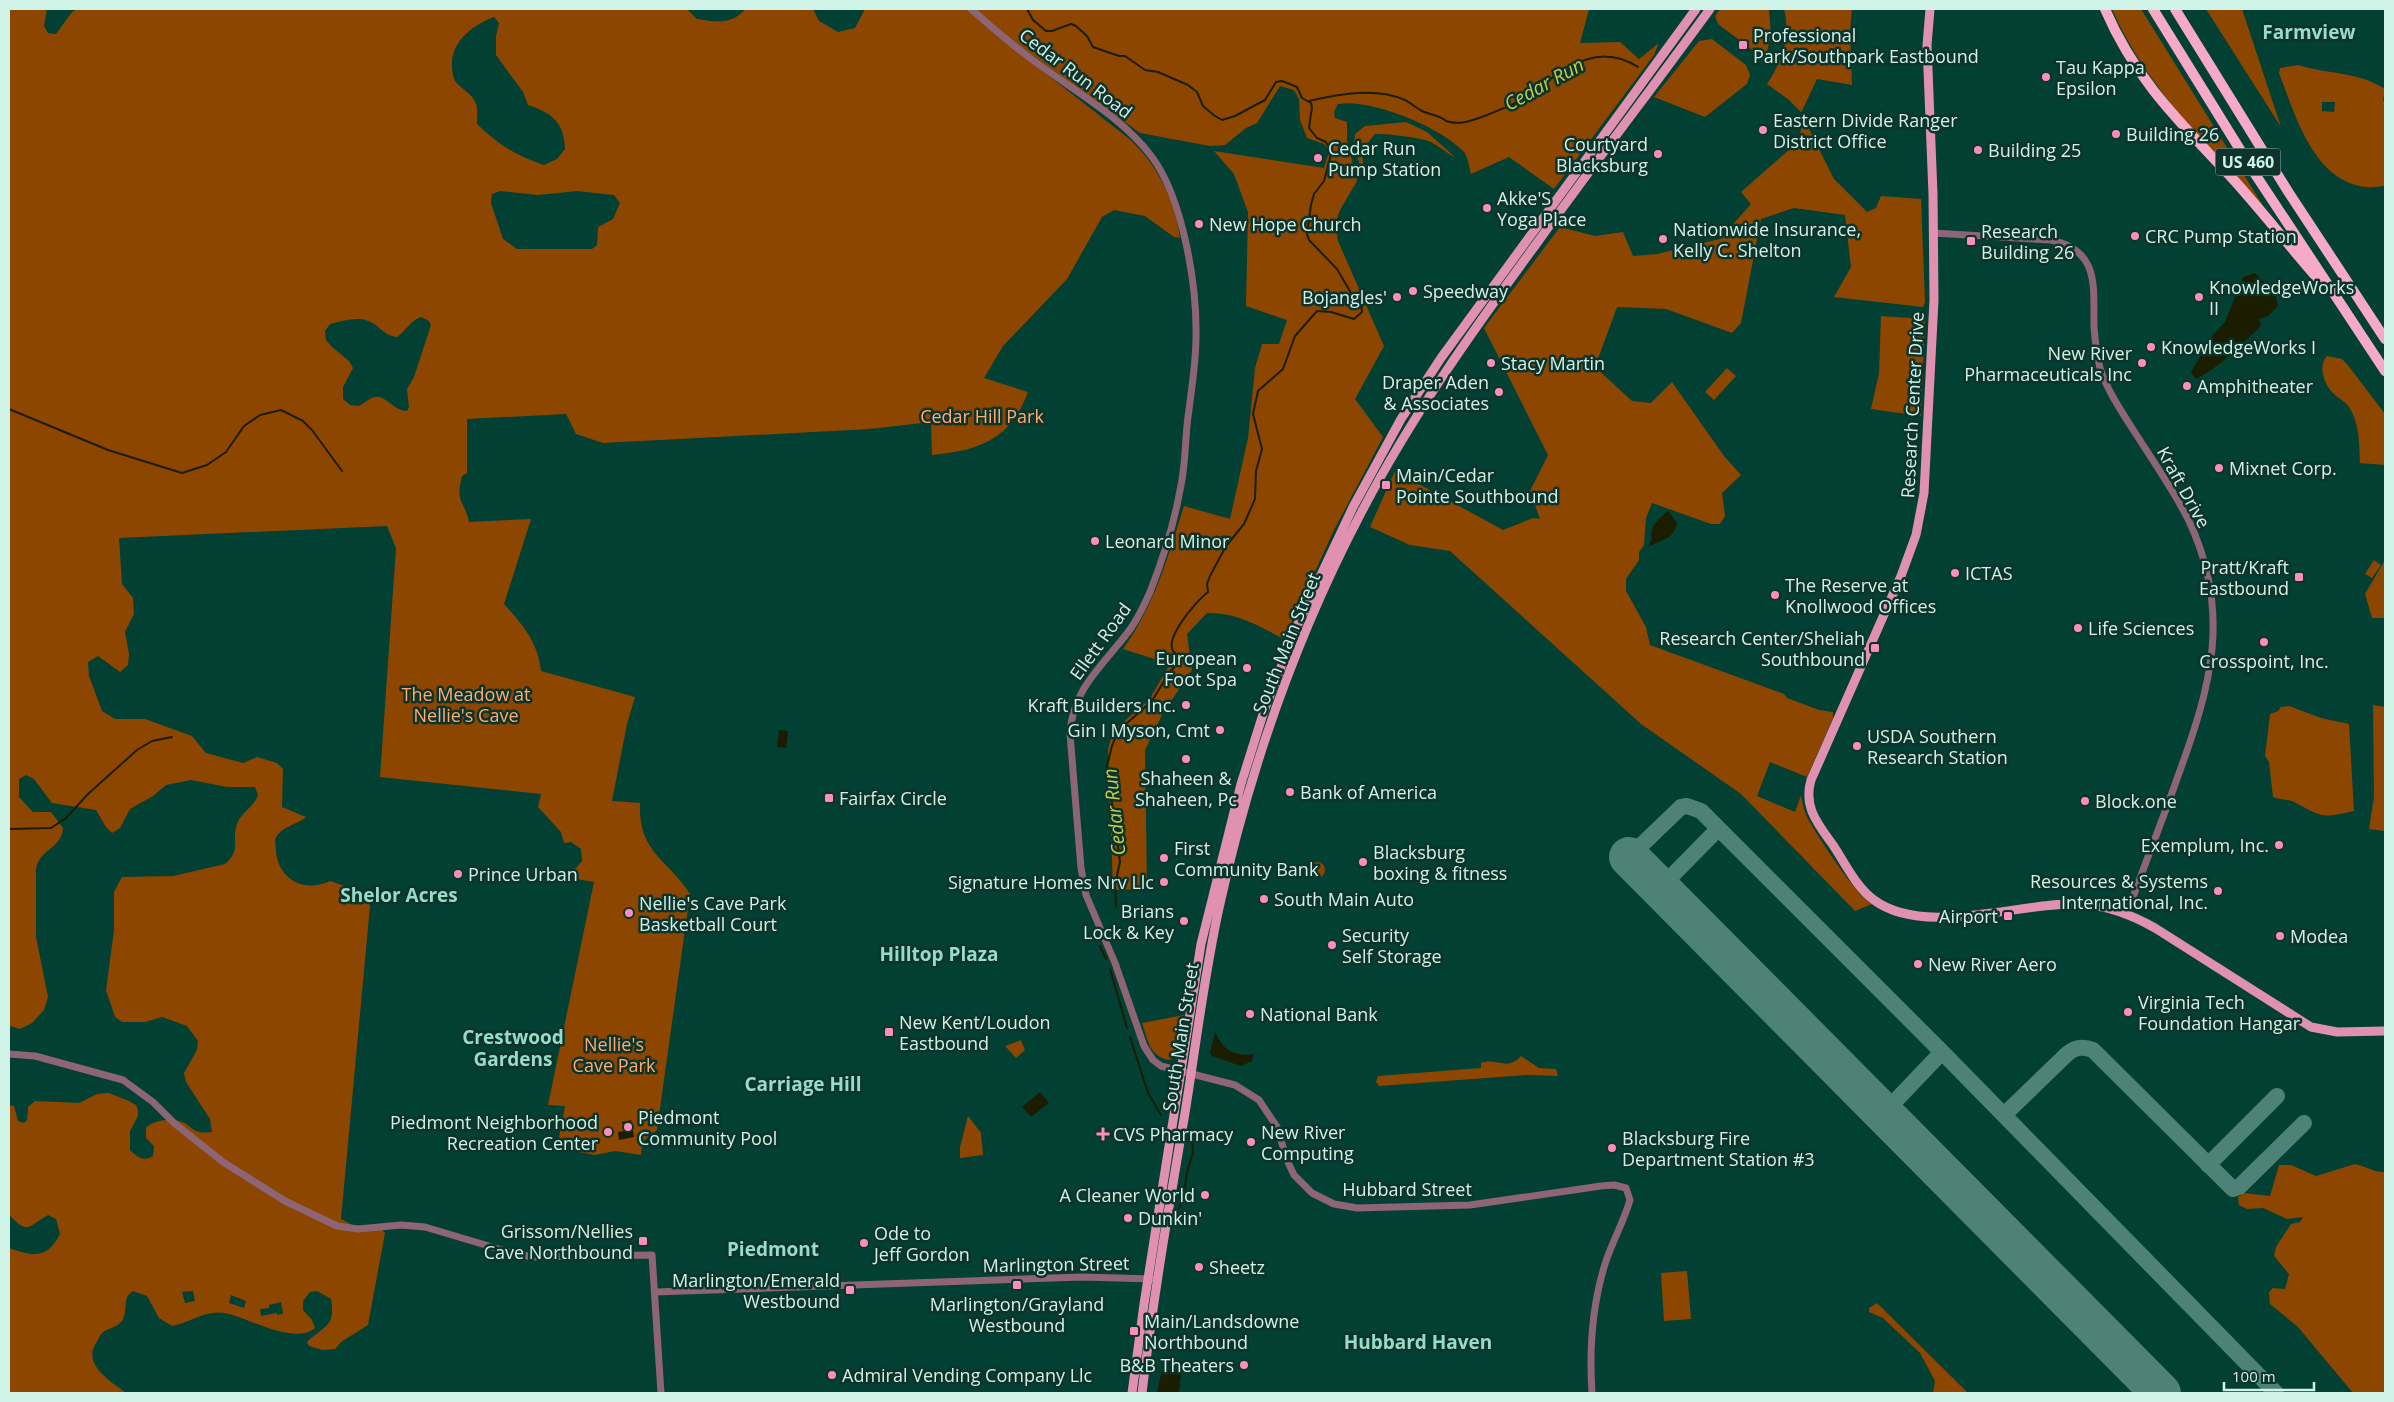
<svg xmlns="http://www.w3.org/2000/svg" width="2394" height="1402" font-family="'Open Sans',sans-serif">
<rect width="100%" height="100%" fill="#024034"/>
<path fill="#8d4600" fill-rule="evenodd" d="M9,9H47L44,26L48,33L56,34L72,12L77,9H687L697,19C716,22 732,25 745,9H813L819,21L838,32L855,28L865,9H967C1008,45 1052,78 1095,112C1110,125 1129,136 1142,152C1162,175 1176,207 1180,238L1174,237L1145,216L1114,210L1102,217L1067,279L1003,346L984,378L1028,392C1011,439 979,451 932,455L931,422L869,429L603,443L576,434L566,414L467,419V473L462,476C455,504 464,499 469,522L531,519L504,604C523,625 538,642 541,671L635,697L627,724L612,801L640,803C638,853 667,858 690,894L657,1130L642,1142L641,1155L615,1151L595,1155L557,1148L565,1106L548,1105L594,882L565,877L568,870L576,868L582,861L581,849L571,842L564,843L561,832L538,807L541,794L380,777L396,548L387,526L119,538L122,584L133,598L134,614L125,632L129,654L128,665L120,672L98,656L88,662L89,676L102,711L115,719H145L192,736L206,753L243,763L257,757L277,763L283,769L282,807L306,817C297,825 279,827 275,840C275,843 276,848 276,852C279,880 305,893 330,881L371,895L341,1219L354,1226L377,1225L385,1233L368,1325L341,1342L335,1349L322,1350L309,1346L307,1342C323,1326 336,1328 331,1299L317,1291L310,1292L303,1301V1310L312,1320L315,1328C294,1346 248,1317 224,1313C204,1310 190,1323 172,1326L159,1318L147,1296L133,1291C121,1298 129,1311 122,1321C116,1328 108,1328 102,1333C100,1335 98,1340 96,1343C82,1365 111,1381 126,1393H9V1248C32,1256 47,1260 60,1234L56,1219L48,1215C27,1227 29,1235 9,1215V1105L14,1106L18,1121L24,1123L27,1120L28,1107L35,1101L79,1103L97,1094L109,1093L129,1101L136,1105L138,1110V1116L130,1131V1150C137,1157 144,1162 153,1156L154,1146L146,1138V1128C152,1121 169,1118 179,1121C194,1125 190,1135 212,1132L210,1119L186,1082L184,1073L197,1050L198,1041L187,1026L162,1017L145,1022H122L115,1017L106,990L114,930V892L122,877L173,876L225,864C242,850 231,840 237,824C241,812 254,807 258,795L255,787H227L191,780L166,785L153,796L130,809L120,828L112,833L106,827L96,810L52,803L34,779L26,775L19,779V797L33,812H51L63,828C62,849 38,849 36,870V937L48,997L44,1010L32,1023L20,1029L10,1026ZM494,17L499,23L496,36V55L523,92L528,105C552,113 564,122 565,149L557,159L544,165C517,156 497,144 477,124C477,118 478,110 476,104C473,94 461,89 455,81C453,77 452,71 452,66C451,41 473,25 494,17ZM500,191L538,195L577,191L614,195L620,203L613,219L598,227L597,245L592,249H517L503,239L491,203L492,194ZM421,317L429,321L431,325L414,377L407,389L409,407L407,411C393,411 384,392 372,398C367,400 364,404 358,406L350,405L343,399V387L353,368L349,361L332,347L326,340L325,331L330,324C346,320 362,314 377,326C384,332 388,336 397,337C406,331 411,320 421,317ZM193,1291L195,1301L185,1303L182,1292ZM231,1295L246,1301L244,1308L229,1303ZM281,1302L283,1314L277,1315V1313L261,1316L260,1309L269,1308V1305Z
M975,9H1589L1580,43L1620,42L1639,59L1659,43L1654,55L1554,189L1509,157L1471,174C1469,167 1468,157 1464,152C1441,127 1370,98 1338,104L1334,112L1335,118L1347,122V141L1357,181L1340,210L1335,224L1338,241L1384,346L1355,399L1383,437L1334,530L1284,639C1259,626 1236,612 1207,613L1187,634L1192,670L1163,713L1145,750L1147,889L1113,890L1108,749L1113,731L1149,700L1170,664L1123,649C1155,605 1168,556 1184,506L1230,519L1248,438L1255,368L1262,344H1279L1287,320L1246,306L1248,212L1234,174L1214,151L1324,168L1329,152L1324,144L1307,138L1300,120L1299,99L1294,90L1280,86L1257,123L1246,128L1225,145L1210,146L1140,133L1010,39Z
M1720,9H1769L1771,35L1766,56L1759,55L1718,24L1715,16Z
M1784,9H1852L1850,31L1852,85L1817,79L1801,113L1834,179L1867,212L1876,208L1881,196L1921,199L1925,302L1923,307L1834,297L1851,267L1845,215L1794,208L1761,219L1741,323L1732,333L1666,309L1617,307L1595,367L1632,401L1651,403L1672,382L1724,456L1741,475L1722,493L1725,516L1720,524H1711L1652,503L1646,518L1644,545L1639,552V560L1626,579V591L1646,627L1650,645L1784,694L1787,698L1819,710L1833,712V718L1807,777L1770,762L1757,796L1795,812L1801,795C1802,802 1804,810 1807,817C1816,834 1857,897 1872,904L1855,911L1741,794L1641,724L1450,551L1410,545L1370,527L1395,471L1503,530L1533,518L1540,519L1530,491L1548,455L1484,328L1560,227L1595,236L1623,232L1633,256L1657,254L1720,239L1751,204L1741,192L1798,142L1801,129V112L1789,100L1767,84C1782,61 1791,36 1784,9Z
M2112,9H2141L2270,217C2214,151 2147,90 2112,9Z
M2206,9H2242L2281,127Z
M1712,39L1746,65L1750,75L1747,84L1705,117L1654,97L1699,41Z
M2298,65C2327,74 2360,72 2385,89L2383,101H2385V186C2379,186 2372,188 2366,187C2313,181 2295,114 2279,73L2280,68ZM2322,102H2335L2334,112L2322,111Z
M1406,122L1427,132L1455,157C1446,153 1439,146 1431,142C1419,137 1389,134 1375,134L1362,150L1364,177L1354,147L1355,134L1365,126Z
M1881,316L1925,319L1921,416L1871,409L1879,373Z
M2327,356L2342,359L2347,364L2385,414V465L2360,463C2359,444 2360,424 2349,407C2346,402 2339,399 2334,394C2325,386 2317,367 2327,356Z
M1727,368L1736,376L1714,400L1705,392Z
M2374,560L2381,565L2372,578L2365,574Z
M2385,560V618H2372L2365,594Z
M2373,705L2385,707V831L2369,829L2374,797Z
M2289,706L2321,718L2349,724L2354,811C2322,818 2324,818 2296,803C2290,799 2280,800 2273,797L2269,762L2265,756L2270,714L2278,711L2281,707Z
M1309 870a8 8 0 1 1 16 0a8 8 0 1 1-16 0Z
M1184,1015L1176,1056L1169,1060C1149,1056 1148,1040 1142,1023Z
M1021,1040L1025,1050L1016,1058L1005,1046Z
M1521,1056L1539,1068L1556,1069L1558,1076L1527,1075L1379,1086L1376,1082L1378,1076L1481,1068V1063C1497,1057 1507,1072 1521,1056Z
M968,1116L981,1133L983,1155L960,1158V1147Z
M2355,1164C2366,1166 2374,1173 2385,1172V1393H2353L2298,1327L2270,1304L2269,1292L2273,1288L2285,1289L2289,1274L2274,1256L2276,1247L2291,1224L2300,1222L2303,1217L2287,1219L2263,1208L2247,1209L2239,1205L2238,1197L2244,1193L2270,1196L2279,1165H2291L2316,1176Z
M1687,1271L1691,1319L1664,1321L1661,1273Z
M1877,1303L1968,1393H1933L1935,1381L1920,1353L1883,1318L1869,1312V1308Z"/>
<path fill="#1a1d00" d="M2255,273L2275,293L2278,306L2268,316L2259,319L2261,326C2241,345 2220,367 2196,379L2191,372L2212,336L2225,322L2243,277Z
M1668,511L1677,523C1674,540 1660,540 1648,547L1652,539C1648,527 1660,518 1668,511Z
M779,730L788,731L786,748L777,747Z
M1215,1032C1223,1050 1234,1057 1254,1054L1252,1061L1241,1066L1212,1056L1210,1053Z
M1040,1092L1049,1103L1031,1117L1022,1107Z
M631,1120L634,1137L619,1140L618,1132L624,1131L622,1122Z
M1162,1369L1177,1370L1181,1373L1179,1393H1157Z"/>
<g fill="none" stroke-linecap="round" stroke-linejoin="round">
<path stroke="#1a1d00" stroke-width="2" d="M1027,9L1033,20L1046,31H1052L1071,24L1076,26L1087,36L1093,47L1119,56H1125L1145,70L1158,72L1188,85L1197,92L1203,106L1215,116L1222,120L1235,116L1265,100L1276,82L1282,81L1297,87L1302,98L1311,103L1312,107L1309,128L1317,138L1326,142L1331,154L1324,181L1314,194L1311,205L1307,234L1309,240L1337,269L1351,293L1361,302L1362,312L1354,319L1331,312L1317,311L1295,336L1283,369L1258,391L1253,414L1262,449L1256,471L1255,499L1244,524L1226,546L1210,576L1207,584L1208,592C1196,601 1155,648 1179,655V662L1169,673L1152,701L1118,731L1112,746L1107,766L1120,862L1115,884L1116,907
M1309,101C1339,94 1376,87 1405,100C1411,103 1416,108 1422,111C1430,115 1440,115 1446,121C1460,126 1474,120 1487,115C1498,110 1512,106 1522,99C1559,75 1593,38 1638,67
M9,409L108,450L182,473L207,465L226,452L244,426L260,415L281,410L303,421L312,430L342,471
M9,829L51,828L66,818L88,794L137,750L152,741L172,737
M1100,946L1106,959
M1110,969L1127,1028
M1130,1037L1148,1093L1161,1115
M1177,1210L1183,1202L1187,1172L1193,1153L1192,1135"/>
<path stroke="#4e8277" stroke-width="16" d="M1629,857L1681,807L1687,806L1701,811L1942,1052L2276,1393
M1660,888L1718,829
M1883,1114L1942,1052
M2004,1115L2067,1054C2075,1047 2083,1046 2093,1050L2233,1189L2239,1187L2304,1123
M2208,1165L2277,1096"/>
<path stroke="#4e8277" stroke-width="40" d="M1629,857L2161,1393"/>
<path stroke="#8d6574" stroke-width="7" d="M971,9C993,28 1014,47 1037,63C1076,92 1123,118 1152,157C1183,199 1197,285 1196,337C1196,367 1190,397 1187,426C1185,447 1185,469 1180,490C1174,524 1163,559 1150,592C1143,608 1136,623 1125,636C1100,668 1072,691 1070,734L1081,868L1086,895L1115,963L1144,1046L1153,1060L1161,1066L1235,1085L1259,1100L1277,1127L1287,1160L1294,1175L1312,1193L1334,1204L1357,1208L1470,1205L1601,1186L1614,1185L1626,1188L1630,1200C1624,1221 1613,1240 1606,1261C1592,1304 1589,1348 1592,1393
M1933,233L2051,240C2101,251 2093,288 2094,327C2095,341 2097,355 2100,368C2107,390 2120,409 2132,428C2151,458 2173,489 2189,521C2232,613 2211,686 2178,776C2162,822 2143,868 2127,914
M9,1054L35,1056L123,1080L153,1102L174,1123L223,1162L285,1201L337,1226L358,1229L401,1225L425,1227L509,1252L532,1257L652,1255L661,1393
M655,1292L1082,1277L1152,1279"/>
<path stroke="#e191b0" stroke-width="9" d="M1930,9L1927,45L1933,194L1934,300L1924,493L1916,535L1901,576L1811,780C1803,807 1818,824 1833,845C1845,863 1856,887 1874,900C1925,938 2023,901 2083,904C2109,906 2132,915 2155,928L2311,1027L2337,1032L2385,1031
M1132,1393L1144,1304L1201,944L1241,784L1264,711L1296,628L1353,507L1401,419L1441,358L1696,9
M1142,1393C1153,1299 1169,1206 1185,1113C1196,1045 1204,976 1219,908C1249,771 1296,637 1361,513C1411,417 1473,330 1537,243C1594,164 1653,87 1710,9"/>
<path stroke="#f7aac7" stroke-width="10" d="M2105,9C2136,81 2180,122 2232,178C2262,211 2289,246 2318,279
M2153,9L2257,177L2385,371
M2175,9L2289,193L2385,339"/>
</g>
<g fill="#fe8ebc" stroke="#0d332b" stroke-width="2">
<rect x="1738" y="40" width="10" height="10" rx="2.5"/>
<circle cx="2046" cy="77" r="5"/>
<circle cx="1763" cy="130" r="5"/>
<circle cx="2116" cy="134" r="5"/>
<circle cx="1978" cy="150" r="5"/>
<circle cx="1658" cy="154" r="5"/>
<circle cx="1318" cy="158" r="5"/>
<circle cx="1487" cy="208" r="5"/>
<circle cx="1199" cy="224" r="5"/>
<circle cx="2135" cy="236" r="5"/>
<circle cx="1663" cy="239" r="5"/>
<rect x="1966" y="236" width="10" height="10" rx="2.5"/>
<circle cx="1413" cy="291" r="5"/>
<circle cx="1397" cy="297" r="5"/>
<circle cx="2199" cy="297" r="5"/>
<circle cx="2151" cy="347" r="5"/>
<circle cx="1491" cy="363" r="5"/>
<circle cx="2142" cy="363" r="5"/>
<circle cx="2187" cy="386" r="5"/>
<circle cx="1499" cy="392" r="5"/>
<circle cx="2219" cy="468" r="5"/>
<rect x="1381" y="480" width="10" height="10" rx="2.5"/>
<circle cx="1095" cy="541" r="5"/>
<circle cx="1955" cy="573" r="5"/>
<rect x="2294" y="572" width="10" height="10" rx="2.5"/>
<circle cx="1775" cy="595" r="5"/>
<circle cx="2078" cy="628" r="5"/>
<circle cx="2264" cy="642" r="5"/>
<rect x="1870" y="643" width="10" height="10" rx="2.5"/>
<circle cx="1247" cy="668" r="5"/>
<circle cx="1186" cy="705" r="5"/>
<circle cx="1220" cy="730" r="5"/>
<circle cx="1857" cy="746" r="5"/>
<circle cx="1186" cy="759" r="5"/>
<circle cx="1290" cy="792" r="5"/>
<rect x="824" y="793" width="10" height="10" rx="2.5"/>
<circle cx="2085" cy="801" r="5"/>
<circle cx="2279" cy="845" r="5"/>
<circle cx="1164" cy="858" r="5"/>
<circle cx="1363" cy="862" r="5"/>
<circle cx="458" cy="874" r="5"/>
<circle cx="1164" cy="882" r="5"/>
<circle cx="2218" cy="891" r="5"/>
<circle cx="1264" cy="899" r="5"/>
<circle cx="629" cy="913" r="5"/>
<rect x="2003" y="911" width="10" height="10" rx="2.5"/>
<circle cx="1184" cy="921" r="5"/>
<circle cx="2280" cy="936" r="5"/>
<circle cx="1332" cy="945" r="5"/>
<circle cx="1918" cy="964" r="5"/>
<circle cx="2128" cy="1012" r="5"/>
<circle cx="1250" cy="1014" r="5"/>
<rect x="884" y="1027" width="10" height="10" rx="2.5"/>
<circle cx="628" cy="1127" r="5"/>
<circle cx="608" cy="1132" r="5"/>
<path d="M1100.5 1126.5h5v5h5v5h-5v5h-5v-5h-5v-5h5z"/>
<circle cx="1251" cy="1142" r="5"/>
<circle cx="1612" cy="1148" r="5"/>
<circle cx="1205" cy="1195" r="5"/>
<circle cx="1128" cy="1218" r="5"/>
<rect x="638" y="1236" width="10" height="10" rx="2.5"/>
<circle cx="864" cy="1243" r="5"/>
<circle cx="1199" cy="1267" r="5"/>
<rect x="1012" y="1280" width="10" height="10" rx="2.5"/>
<rect x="845" y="1285" width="10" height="10" rx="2.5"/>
<rect x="1129" y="1326" width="10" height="10" rx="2.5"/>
<circle cx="1244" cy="1365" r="5"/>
<circle cx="832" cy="1375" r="5"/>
</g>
<g text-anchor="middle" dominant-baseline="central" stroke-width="5" stroke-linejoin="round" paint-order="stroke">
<rect fill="#0d332b" stroke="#96b9af" stroke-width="1" x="2215.5" y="148.5" width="65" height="27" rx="4"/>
<g font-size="16" font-weight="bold" fill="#d0f3e8">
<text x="2248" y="162">US 460</text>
</g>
<g font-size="18" fill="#d0f3e8" stroke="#0d332b" text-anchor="start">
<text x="1753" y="35">Professional<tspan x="1753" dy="21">Park/Southpark Eastbound</tspan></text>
<text x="2056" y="67">Tau Kappa<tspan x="2056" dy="21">Epsilon</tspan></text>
<text x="1773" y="120">Eastern Divide Ranger<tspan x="1773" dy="21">District Office</tspan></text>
<text x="2126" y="134">Building 26</text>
<text x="1648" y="144" text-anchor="end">Courtyard<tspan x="1648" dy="21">Blacksburg</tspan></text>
<text x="1328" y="148">Cedar Run<tspan x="1328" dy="21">Pump Station</tspan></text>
<text x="1988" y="150">Building 25</text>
<text x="1497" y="198">Akke'S<tspan x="1497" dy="21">Yoga Place</tspan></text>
<text x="1209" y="224">New Hope Church</text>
<text x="1673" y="229">Nationwide Insurance,<tspan x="1673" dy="21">Kelly C. Shelton</tspan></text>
<text x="1981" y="231">Research<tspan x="1981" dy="21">Building 26</tspan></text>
<text x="2145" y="236">CRC Pump Station</text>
<text x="2209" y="287">KnowledgeWorks<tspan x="2209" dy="21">II</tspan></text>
<text x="1423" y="291">Speedway</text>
<text x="1387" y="297" text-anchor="end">Bojangles'</text>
<text x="2161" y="347">KnowledgeWorks I</text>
<text x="2132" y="353" text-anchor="end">New River<tspan x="2132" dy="21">Pharmaceuticals Inc</tspan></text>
<text x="1501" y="363">Stacy Martin</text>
<text x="1489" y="382" text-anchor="end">Draper Aden<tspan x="1489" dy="21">&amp; Associates</tspan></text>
<text x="2197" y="386">Amphitheater</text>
<text x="2229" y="468">Mixnet Corp.</text>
<text x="1396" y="475">Main/Cedar<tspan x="1396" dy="21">Pointe Southbound</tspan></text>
<text x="1105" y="541">Leonard Minor</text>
<text x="2289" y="567" text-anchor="end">Pratt/Kraft<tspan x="2289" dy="21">Eastbound</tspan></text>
<text x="1965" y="573">ICTAS</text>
<text x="1785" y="585">The Reserve at<tspan x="1785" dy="21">Knollwood Offices</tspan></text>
<text x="2088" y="628">Life Sciences</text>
<text x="1865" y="638" text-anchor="end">Research Center/Sheliah<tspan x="1865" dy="21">Southbound</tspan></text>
<text x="1237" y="658" text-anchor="end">European<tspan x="1237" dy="21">Foot Spa</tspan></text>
<text x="2264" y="661" text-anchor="middle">Crosspoint, Inc.</text>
<text x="1176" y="705" text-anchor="end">Kraft Builders Inc.</text>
<text x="1210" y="730" text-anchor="end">Gin I Myson, Cmt</text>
<text x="1867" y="736">USDA Southern<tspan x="1867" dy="21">Research Station</tspan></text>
<text x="1186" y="778" text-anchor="middle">Shaheen &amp;<tspan x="1186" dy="21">Shaheen, Pc</tspan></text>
<text x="1300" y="792">Bank of America</text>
<text x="839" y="798">Fairfax Circle</text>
<text x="2095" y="801">Block.one</text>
<text x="2269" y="845" text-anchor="end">Exemplum, Inc.</text>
<text x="1174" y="848">First<tspan x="1174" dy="21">Community Bank</tspan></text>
<text x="1373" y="852">Blacksburg<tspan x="1373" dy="21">boxing &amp; fitness</tspan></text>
<text x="468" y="874">Prince Urban</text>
<text x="2208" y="881" text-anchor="end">Resources &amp; Systems<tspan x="2208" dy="21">International, Inc.</tspan></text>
<text x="1154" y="882" text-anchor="end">Signature Homes Nrv Llc</text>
<text x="1274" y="899">South Main Auto</text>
<text x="639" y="903">Nellie's Cave Park<tspan x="639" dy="21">Basketball Court</tspan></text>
<text x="1174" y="911" text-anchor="end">Brians<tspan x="1174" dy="21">Lock &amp; Key</tspan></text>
<text x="1998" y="916" text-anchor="end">Airport</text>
<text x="1342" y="935">Security<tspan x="1342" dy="21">Self Storage</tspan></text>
<text x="2290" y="936">Modea</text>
<text x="1928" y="964">New River Aero</text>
<text x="2138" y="1002">Virginia Tech<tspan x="2138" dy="21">Foundation Hangar</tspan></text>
<text x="1260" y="1014">National Bank</text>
<text x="899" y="1022">New Kent/Loudon<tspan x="899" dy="21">Eastbound</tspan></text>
<text x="638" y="1117">Piedmont<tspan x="638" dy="21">Community Pool</tspan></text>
<text x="598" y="1122" text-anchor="end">Piedmont Neighborhood<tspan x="598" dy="21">Recreation Center</tspan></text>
<text x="1261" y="1132">New River<tspan x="1261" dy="21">Computing</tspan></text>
<text x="1113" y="1134">CVS Pharmacy</text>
<text x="1622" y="1138">Blacksburg Fire<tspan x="1622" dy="21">Department Station #3</tspan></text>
<text x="1195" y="1195" text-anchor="end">A Cleaner World</text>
<text x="1138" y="1218">Dunkin'</text>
<text x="633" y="1231" text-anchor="end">Grissom/Nellies<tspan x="633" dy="21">Cave Northbound</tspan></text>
<text x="874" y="1233">Ode to<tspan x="874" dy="21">Jeff Gordon</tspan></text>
<text x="1209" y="1267">Sheetz</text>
<text x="840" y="1280" text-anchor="end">Marlington/Emerald<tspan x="840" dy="21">Westbound</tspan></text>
<text x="1017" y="1304" text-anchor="middle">Marlington/Grayland<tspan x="1017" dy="21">Westbound</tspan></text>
<text x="1144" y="1321">Main/Landsdowne<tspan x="1144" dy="21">Northbound</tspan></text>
<text x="1234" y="1365" text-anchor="end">B&amp;B Theaters</text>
<text x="842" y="1375">Admiral Vending Company Llc</text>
</g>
<g font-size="18" fill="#d0f3e8" stroke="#0d332b">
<text transform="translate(1076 73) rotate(37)">Cedar Run Road</text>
<text transform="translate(1912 405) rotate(-87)">Research Center Drive</text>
<text transform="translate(2184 487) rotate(61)">Kraft Drive</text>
<text transform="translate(1100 641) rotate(-54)">Ellett Road</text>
<text transform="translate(1286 643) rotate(-68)">South Main Street</text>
<text transform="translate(1180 1037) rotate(-81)">South Main Street</text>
<text x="1407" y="1189">Hubbard Street</text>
<text transform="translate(1056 1264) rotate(-1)">Marlington Street</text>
</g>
<g font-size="18" fill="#ffac73" stroke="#0d332b">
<text x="982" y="416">Cedar Hill Park</text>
<text x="466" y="694">The Meadow at<tspan x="466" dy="21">Nellie's Cave</tspan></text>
<text x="614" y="1044">Nellie's<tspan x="614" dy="21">Cave Park</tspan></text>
</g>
<g font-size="19" font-weight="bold" fill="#96ddc9" stroke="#0d332b">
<text x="2309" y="32">Farmview</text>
<text x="399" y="895">Shelor Acres</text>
<text x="939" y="954">Hilltop Plaza</text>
<text x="513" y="1037">Crestwood<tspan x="513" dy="22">Gardens</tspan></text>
<text x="803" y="1084">Carriage Hill</text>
<text x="773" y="1249">Piedmont</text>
<text x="1418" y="1342">Hubbard Haven</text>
</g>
<g font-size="19" font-style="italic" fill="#c0ce4d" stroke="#0d332b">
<text transform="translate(1544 84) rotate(-29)">Cedar Run</text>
<text transform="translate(1114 812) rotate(-96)">Cedar Run</text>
</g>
</g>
<rect width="2394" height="1402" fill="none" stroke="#d0f3e8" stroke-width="20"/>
<path d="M2224 1382v8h90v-8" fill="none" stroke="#d0f3e8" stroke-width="2.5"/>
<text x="2232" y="1382" font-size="15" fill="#d0f3e8" stroke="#0d332b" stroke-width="4" paint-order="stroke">100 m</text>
</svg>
